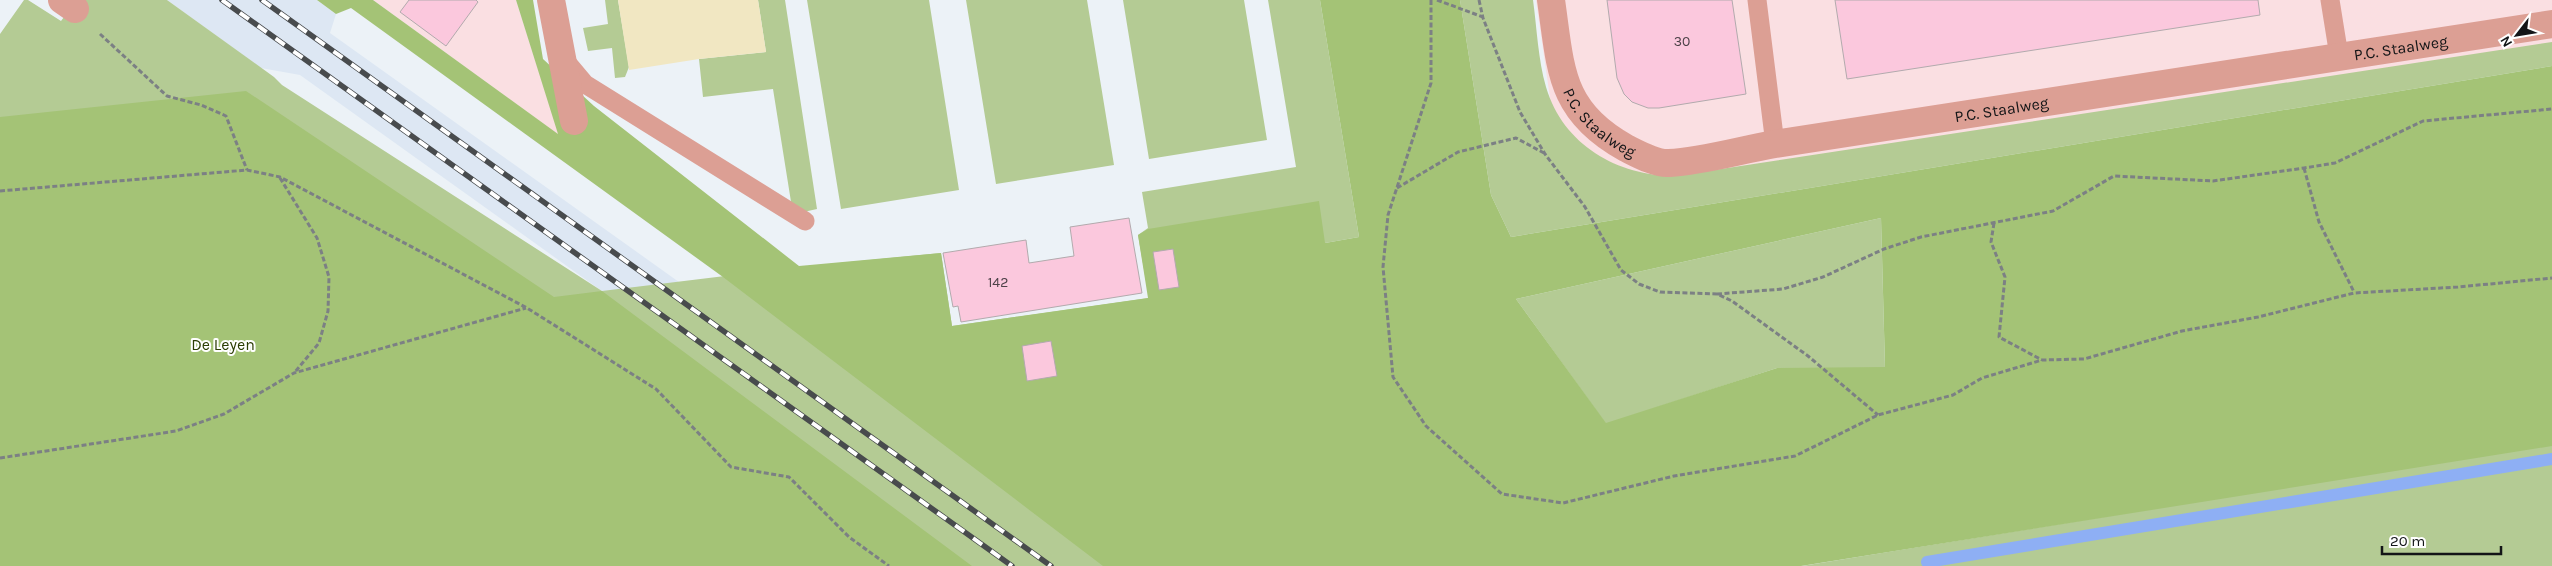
<svg xmlns="http://www.w3.org/2000/svg" width="2552" height="566" font-family="Karla,sans-serif">
<rect width="100%" height="100%" fill="#ecf2f7"/>
<path fill="#dde7f3" d="M167,0H317L336,14L330,33L1077,566H986L300,75L261,68Z"/>
<path fill="#fadfe2" d="M373,0H516L559,135Z
M1536,0H2552V60L1566,210Z"/>
<path fill="#b4cb94" d="M24,0H28L61,21L77,0H167L274,77L282,85L602,291L799,267L941,253L952,326L1149,298L1138,235L1148,228L1142,192L1296,167L1268,0H1320L1359,237L1325,243L1373,566H0V34Z
M605,0H618L629,67L625,77L615,78L612,48L588,51L583,28L608,24Z
M758,0H785L817,209L799,213L792,208L773,89L703,97L699,59L766,52Z
M807,0H929L959,190L841,209Z
M966,0H1087L1114,165L996,184Z
M1123,0H1244L1267,140L1149,159Z
M1460,0H1533C1537,29 1538,59 1546,87C1563,145 1618,176 1675,176L2552,42V66L1511,237L1491,195Z
M1881,218L1885,368H1777L1606,424L1516,299Z
M2552,444V566H1802Z"/>
<path fill="#a4c376" fill-rule="evenodd" d="M317,0H373L558,134L516,0H533L543,59L594,106L799,266L941,253L952,326L1148,298L1138,235L1148,229L1319,201L1325,243L1359,237L1320,0H1460L1491,195L1511,237L2552,66V446L1801,566H1103L723,277L351,8L336,14ZM1881,218L1885,367L1777,368L1606,423L1516,299Z
M246,91L554,297L602,291L972,566H0V117Z"/>
<path fill="#f1e7c2" d="M618,0H758L766,52L699,59L629,70Z"/>
<g fill="none" stroke-linecap="round" stroke-linejoin="round">
<path stroke="#8eaff4" stroke-width="12" d="M1927,562L2552,459"/>
</g>
<path fill="#fbc8dd" stroke="#b2aaad" d="M409,0H476L478,2L446,46L400,12Z
M1607,0H1732L1746,94L1659,108H1648L1632,102L1624,94L1617,78Z
M1835,0H2258L2260,15L1847,79Z
M1129,218L1142,293L961,322L958,306L953,307L943,253L1026,240L1029,263L1074,256L1070,227Z
M1173,249L1179,287L1159,290L1153,252Z
M1051,341L1057,376L1027,381L1022,346Z"/>
<g fill="none" stroke-linecap="round" stroke-linejoin="round">
<path stroke="#7c8084" stroke-width="3" stroke-dasharray="5 2.5" stroke-linecap="butt" d="M1431,0V83L1388,215L1383,267L1393,377L1426,426L1502,494L1563,503L1674,476L1795,456L1878,415L1953,395L1982,378L2042,360L2084,359L2182,331L2258,317L2354,293L2458,287L2552,278
M1437,0L1483,17
M1479,0L1483,18L1520,112L1545,154L1585,207L1621,270L1639,284L1660,292L1717,294L1732,301L1808,356L1878,415
M100,34L167,96L201,105L226,116L247,170
M2304,168L2319,222L2354,292
M280,178L317,238L329,277L328,311L319,343L295,372
M1397,188L1458,152L1516,138L1544,153
M0,191L247,170L280,177L527,308L656,389L731,467L789,477L849,537L889,566
M1994,223L1991,242L2005,277L1999,337L2042,360
M1717,294L1783,289L1823,277L1884,249L1921,237L2053,211L2114,176L2213,181L2304,168L2335,163L2423,121L2552,109
M0,458L176,431L224,414L294,373L526,308"/>
<path stroke="#dc9f94" stroke-width="19" d="M1757,0L1775,144
M2330,0L2339,56
M564,59L585,84L805,221"/>
<g stroke="#dc9f94" stroke-width="28">
<path d="M62,0L75,9"/>
<path d="M551,0L574,121"/>
<path id="s1" d="M1551,0C1561,69 1559,111 1626,148C1638,154 1656,164 1669,163C1704,161 1740,150 1775,144L2552,24"/>
</g>
<defs>
<path id="rail" d="M222,0L1012,566
M262,0L1051,566"/>
</defs>
<use href="#rail" stroke="#484b4d" stroke-width="5.5"/>
<use href="#rail" stroke="#fff" stroke-width="4" stroke-dasharray="11" stroke-linecap="butt"/>
</g>
<g text-anchor="middle" dominant-baseline="central" stroke-width="4" stroke-linejoin="round" paint-order="stroke">
<g font-size="14" fill="#4d4248">
<text x="1682" y="41">30</text>
<text x="998" y="282">142</text>
</g>
<g font-size="16" fill="#131517" stroke="#fff">
<text stroke="none"><textPath href="#s1" startOffset="962">P.C. Staalweg</textPath></text>
<text stroke="none"><textPath href="#s1" startOffset="558">P.C. Staalweg</textPath></text>
<text stroke="none"><textPath href="#s1" startOffset="138">P.C. Staalweg</textPath></text>
</g>
<g font-size="16" fill="#2c3e04" stroke="#fff">
<text x="223" y="344">De Leyen</text>
</g>
</g>
<g transform="translate(2517 35) rotate(239)" stroke="#ffffff" stroke-width="4" paint-order="stroke">
<path d="M0-4L9 19L0 12L-9 19Z" fill="#131517"/>
<text y="-8" font-size="14" font-weight="bold" text-anchor="middle" fill="#131517">N</text>
</g>
<path d="M2382 546v8h119v-8" fill="none" stroke="#131517" stroke-width="2.5"/>
<text x="2390" y="546" font-size="15" fill="#131517" stroke="#ffffff" stroke-width="4" paint-order="stroke">20 m</text>
</svg>
